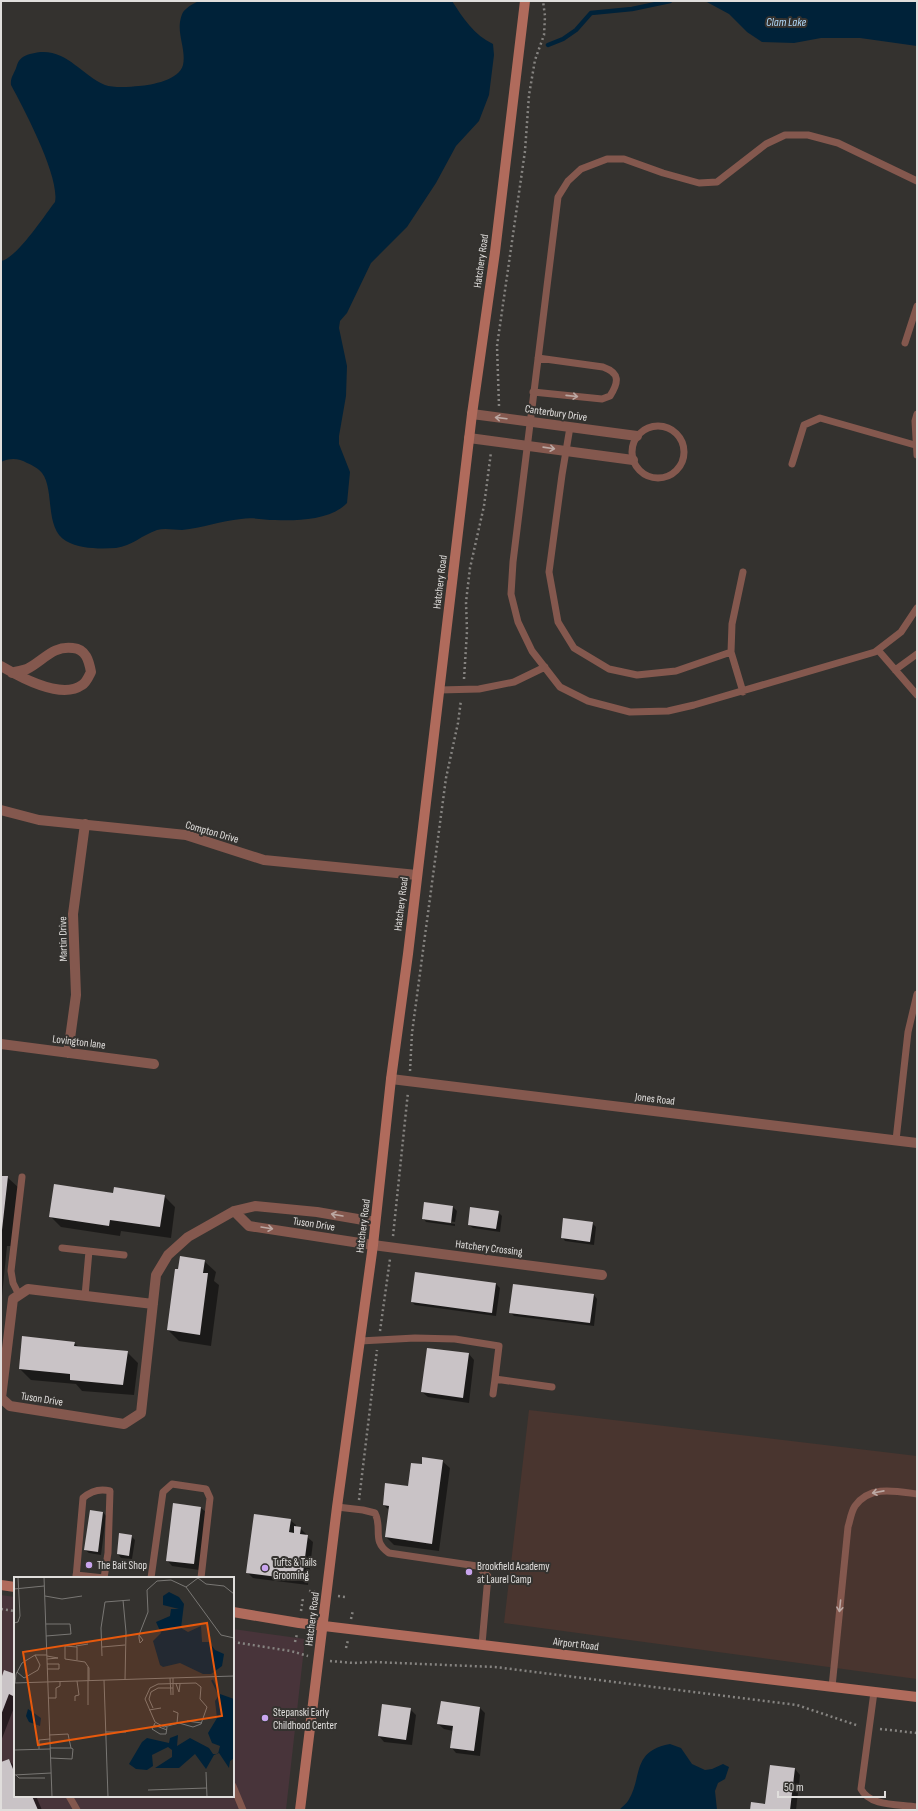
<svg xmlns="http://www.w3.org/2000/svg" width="918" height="1811" font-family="'Sofia Sans Condensed',sans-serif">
<rect width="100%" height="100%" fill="#34322f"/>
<path fill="#49352f" d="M529,1410L917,1456V1679L504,1623Z"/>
<path fill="#48343a" d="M1,1595L15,1597V1796H233V1629L305,1639L286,1810H1Z"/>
<path fill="#002239" d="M199,1H452C463,18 474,35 493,44L494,55L489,95L479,121L456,146L436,183L407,227L371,263L347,313L340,321L339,328L347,366L346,396L339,436V444L350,472L347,503C331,520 297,521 275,520C264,520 253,517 241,519C221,521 202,528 182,530C174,530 165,528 157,530C142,535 132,546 116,548C100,549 80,549 66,541C44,528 55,490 42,473C39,469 32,465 27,463C19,458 9,458 1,462V261C17,258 44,216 55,202C60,177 24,109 11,85C10,77 15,73 17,65C19,59 23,56 30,54C64,44 78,73 105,85C113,88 130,87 139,86C152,85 179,80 183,65C186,51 178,36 180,22C181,17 182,12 186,9C190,5 195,3 199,1Z
M705,1H917V46L860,38H821L794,43L762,42L747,32L729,14Z
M670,1744L681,1748L692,1764L705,1770L712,1769L723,1764L729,1767L725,1779L718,1783L715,1791L717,1810H619C622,1807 626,1804 628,1801C643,1777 631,1751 670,1744Z"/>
<path fill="#0007" d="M1,1177H7L19,1188L12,1246H7L1,1306Z
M114,1194L164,1196L175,1207L171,1238L121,1231L120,1236L61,1227L50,1216Z
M425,1203L453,1207L457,1211L455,1222L425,1218V1220L455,1224V1226L426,1222L423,1218Z
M498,1212L502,1216L500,1232L473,1228L469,1225Z
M592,1223L596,1227L594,1245L565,1241L562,1237Z
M204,1261L216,1272L214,1281L219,1285L211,1346L179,1341L168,1330Z
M416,1274L496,1284L500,1288L496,1316L415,1305L412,1302Z
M514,1285L594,1295L597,1299L594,1326L514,1316L510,1312Z
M74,1343L79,1347L127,1352L138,1363L134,1395L82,1391L76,1384L31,1380L20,1369Z
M469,1354L474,1360L469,1403L428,1397L422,1392Z
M442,1461L450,1468L439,1551L394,1545L386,1537L390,1511L384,1505L409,1487L422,1465Z
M174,1504L201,1508L207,1513L199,1570L172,1566L167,1560Z
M103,1512L106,1516L101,1555L89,1553L85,1550Z
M290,1520L296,1525V1527L300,1528L306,1534V1536L313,1542L308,1585L253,1578L247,1572Z
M131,1536L135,1540L132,1559L121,1558L118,1554Z
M15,1675V1705L1,1741V1682Z
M480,1708L485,1713L480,1756L456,1753L451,1747L453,1731L444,1729L438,1724Z
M410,1709L416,1715L412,1745L384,1742L379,1736Z
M9,1760L15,1767V1796H36L42,1810H1V1763Z
M795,1769L800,1775L796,1810H751L766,1805Z"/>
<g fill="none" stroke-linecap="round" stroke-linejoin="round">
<path stroke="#002239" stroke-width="4.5" d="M548,45L563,39L576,30L591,13L632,9L670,1"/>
</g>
<path fill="#c9c3c6" d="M1,1176H8L2,1230H1Z
M54,1184L113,1193L114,1187L165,1195L160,1227L110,1220L109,1226L49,1217Z
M424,1202L453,1206L451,1223L422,1219Z
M470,1207L499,1211L496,1229L468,1225Z
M563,1218L593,1222L590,1242L561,1238Z
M180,1256L205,1260L203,1273H208L200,1335L167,1330L175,1269H178Z
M415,1272L496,1283L492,1313L411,1302Z
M513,1284L594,1294L590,1323L509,1313Z
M22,1336L75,1342L74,1346L128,1351L123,1385L70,1380V1374L19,1369Z
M427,1348L469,1353L463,1398L421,1392Z
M422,1457L443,1460L432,1544L385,1537L389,1506L383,1505L385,1483L408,1486L411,1463L422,1464Z
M173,1503L201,1507L194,1564L166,1561Z
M90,1510L103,1512L98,1552L84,1550Z
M254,1514L291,1519L289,1532L294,1533V1526L301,1527L300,1534L308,1535L302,1580L246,1573Z
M119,1533L132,1535L129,1556L117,1554Z
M4,1670L15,1674V1697L9,1694L1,1715V1679Z
M441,1701L480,1707L474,1751L450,1748L453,1726L437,1724Z
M382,1704L411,1708L406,1740L378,1736Z
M9,1759L15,1774V1796H32L38,1810H1V1762Z
M770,1765L795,1768L790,1810H750L751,1802L765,1804Z"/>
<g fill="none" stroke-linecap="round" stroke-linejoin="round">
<path stroke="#868481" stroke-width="2.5" stroke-dasharray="2 3" stroke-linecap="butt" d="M499,406L497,346L525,151L529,95L535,60L544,35L545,16L543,1
M464,679L467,631L466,602L470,568L484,506L491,452
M410,1071L412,1033L446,778L458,723L461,700
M393,1236L408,1092
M380,1331L390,1259
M359,1500L377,1350
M309,1591L315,1592
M338,1596L345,1597
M1,1609L15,1611
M301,1611L303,1598
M351,1619L353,1610
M233,1642L291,1651L308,1656
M295,1642L297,1634
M346,1648L348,1640
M330,1661L354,1663L374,1662L495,1667L797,1705L859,1726
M880,1729L917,1733"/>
<path stroke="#84584e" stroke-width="7" d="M917,181L838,143L808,135H785L766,144L717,182L699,183L663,173L624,159H607L581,169L568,181L558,197L513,562L511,594L518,622L532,651L560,687L588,701L630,712L668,711L694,705L875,652L901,632L917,608
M905,343L917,306
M533,392L602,399L610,396C619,382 620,373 603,367L538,358
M917,414L915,421L917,455
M632 452a26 26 0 1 1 52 0a26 26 0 1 1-52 0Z
M570,427L562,475L549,572L558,622L574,648L609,669L637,675L676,671L731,652
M792,464L804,425L820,418L915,445
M878,650L917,695
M895,670L917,654
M439,690L479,689L514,682L545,667
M743,692L731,652L732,624L743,572
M896,1140L908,1032L917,994
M62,1248L124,1255
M19,1295L13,1283L11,1271L22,1177
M85,1296L89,1251
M360,1341L415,1338L455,1339L499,1346L495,1379L552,1387
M493,1394L495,1379
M337,1507L363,1510L375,1513C383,1529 371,1541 389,1553L477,1566L488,1576L482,1644
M76,1575L104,1578
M76,1578L83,1498C91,1491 99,1488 110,1491L108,1553L104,1578
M151,1578L163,1492L172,1484L206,1489L210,1498L201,1578
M832,1687L848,1527C850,1521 851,1512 855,1506C870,1485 895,1491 917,1494
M874,1692L861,1789C870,1807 899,1804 917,1807
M233,1786L243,1810
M69,1796L77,1810"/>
<path stroke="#84584e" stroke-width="10" d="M472,414L637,436
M469,438L633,460
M1,666C20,677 61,700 82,685C86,683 89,676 91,672C89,661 86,649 73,648C53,645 43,661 27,669C22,671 17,671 12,673
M1,810L39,820L186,835L264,860L417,875
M1,1044L154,1064
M68,1053L76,995L73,914L85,824
M391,1079L917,1143
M234,1211L249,1226L373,1245L602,1275
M153,1304L28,1289L13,1299L1,1398L10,1406L124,1424L141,1413L156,1275L168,1255L188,1237L234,1211L255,1206L317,1212L375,1222"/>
<path stroke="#b06b5c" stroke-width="10" d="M1,1585L15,1587
M233,1612L299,1623L917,1697
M300,1810L337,1507L373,1245L391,1079L408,954L472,414L495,252L525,1"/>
</g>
<defs><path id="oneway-shaft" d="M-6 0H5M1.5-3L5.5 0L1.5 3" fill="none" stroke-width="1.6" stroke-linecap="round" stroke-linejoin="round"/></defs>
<g stroke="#bba8a3">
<use href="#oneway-shaft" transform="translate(572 396) rotate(6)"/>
<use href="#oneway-shaft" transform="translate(501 418) rotate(-173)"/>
<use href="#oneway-shaft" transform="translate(549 448) rotate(8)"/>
<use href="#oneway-shaft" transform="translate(337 1215) rotate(-170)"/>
<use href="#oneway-shaft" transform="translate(267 1228) rotate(9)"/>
<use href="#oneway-shaft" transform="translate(878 1492) rotate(169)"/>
<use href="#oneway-shaft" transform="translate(840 1606) rotate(96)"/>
</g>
<g fill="#c9a5ee" stroke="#34322f" stroke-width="1.5">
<circle cx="89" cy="1565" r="4"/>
<circle cx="265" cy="1568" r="4"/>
<circle cx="469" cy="1572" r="4"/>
<circle cx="265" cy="1718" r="4"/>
</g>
<g text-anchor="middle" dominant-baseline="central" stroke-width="4" stroke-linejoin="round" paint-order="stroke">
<g font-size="11" fill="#e0dedc" stroke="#34322f">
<text transform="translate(481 261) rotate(-82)">Hatchery Road</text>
<text transform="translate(556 413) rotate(8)">Canterbury Drive</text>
<text transform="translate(440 582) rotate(-83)">Hatchery Road</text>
<text transform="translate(212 832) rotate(16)">Compton Drive</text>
<text transform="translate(401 904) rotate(-83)">Hatchery Road</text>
<text transform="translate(63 939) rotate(-91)">Martin Drive</text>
<text transform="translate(79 1042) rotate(7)">Lovington lane</text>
<text transform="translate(655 1099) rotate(7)">Jones Road</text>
<text transform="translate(314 1224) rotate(9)">Tuson Drive</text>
<text transform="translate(363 1226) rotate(-83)">Hatchery Road</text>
<text transform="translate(489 1248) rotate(7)">Hatchery Crossing</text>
<text transform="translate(42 1399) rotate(9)">Tuson Drive</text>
<text transform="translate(312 1619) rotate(-83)">Hatchery Road</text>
<text transform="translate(576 1644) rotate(7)">Airport Road</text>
</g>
<g font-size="11" fill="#e0dedc" stroke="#34322f" text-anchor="start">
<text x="273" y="1562">Tufts &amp; Tails<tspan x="273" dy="13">Grooming</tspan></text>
<text x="97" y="1565">The Bait Shop</text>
<text x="477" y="1566">Brookfield Academy<tspan x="477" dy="13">at Laurel Camp</tspan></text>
<text x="273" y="1712">Stepanski Early<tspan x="273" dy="13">Childhood Center</tspan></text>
</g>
<g font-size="12" font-style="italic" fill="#b1dafb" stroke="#34322f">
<text x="786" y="22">Clam Lake</text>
</g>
</g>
<g transform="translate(14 1577)">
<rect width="220" height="220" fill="#34322f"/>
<path d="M155,15L165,20L170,27L167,51L174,55L187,49L188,65H195L201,73L210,77L208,89L197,97H189L166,86L149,90L146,88L139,64L147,56L142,45L156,39L157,32H165L149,28V19ZM206,117L220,122V185L219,182L216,184L215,191L205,176L200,178L192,192L181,177L165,191H141L158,180V173L154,170L138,178L139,189L133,193L122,192L115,187L128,165L133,161L155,166L156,161L164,158L163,169L176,161L195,171L199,177H204L206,169L198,166L194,156L203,141L201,124ZM14,132L27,141L26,149L15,145L12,139Z" fill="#002239"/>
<path fill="none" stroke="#002239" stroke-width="2" d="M198,103L205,117"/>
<path fill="none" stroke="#797774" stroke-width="1" d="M30,0L38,220M184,1L192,7L210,9L220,17M172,10L184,1M0,12L30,9M31,19L48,22L68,19M109,23L112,55L111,103M0,46L4,45L6,39L4,0M32,47H56L57,57L32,59M125,58L129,63L126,66L125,61V58L134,35L133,13L143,4L157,3L172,10L207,58L220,61M62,69L74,67M88,70L111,68M33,79L44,81L33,82M88,79L87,51L91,25L116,23M63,83V70L51,69V82L71,85L75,91V104M33,87H45V92H33M3,95L10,101L24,93L26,88L21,78M156,101L157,118M159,101V118M90,103L94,220M0,106L220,99M1,106L2,97L8,86L21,78H33M182,106L187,110L186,122L193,130L187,147L179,150L165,146L150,150L141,145L131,122L136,111L144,107ZM162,107L165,115L166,107M34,121H42V111L46,109V105M61,124V119L65,118L63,104M74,128V90M139,131L135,122L137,115L144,111H159M135,133L147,131M159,134L164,136L163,146M173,144L188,146M141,146L138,152L146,157H152L153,150M140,148L153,153M92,155H112M35,158L54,157L57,171L59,172L58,182L36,181M36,171H57M25,172V163L36,162M0,173L36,172M192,195L193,220M0,198L37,196M2,198L5,201H31M134,213L193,211"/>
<path fill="#e8590c" fill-opacity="0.15" stroke="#e8590c" stroke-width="2" d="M193,46L208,139L24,168L9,75Z"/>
<rect width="220" height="220" fill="none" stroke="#e0dedc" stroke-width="2"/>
</g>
<rect width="918" height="1811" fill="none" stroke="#e0dedc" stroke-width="4"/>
<path d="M778 1791v6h107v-6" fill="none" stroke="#e0dedc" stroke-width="2"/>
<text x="784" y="1791" font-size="12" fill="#e0dedc" stroke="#34322f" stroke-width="3" paint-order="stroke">50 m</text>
</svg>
